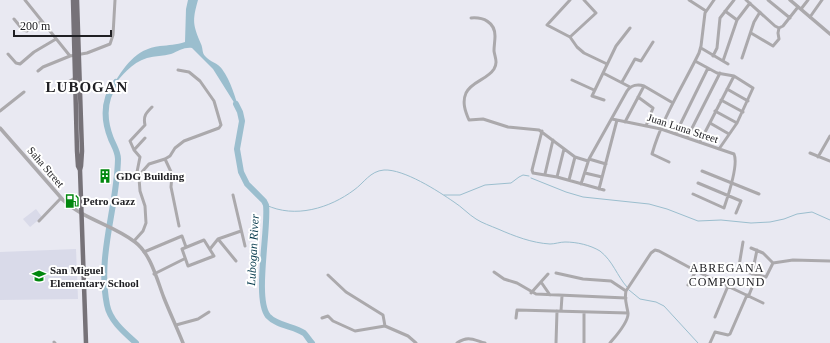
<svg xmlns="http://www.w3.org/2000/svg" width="830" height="343" font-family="Georgia,serif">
<rect width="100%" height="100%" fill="#e9e9f2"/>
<path fill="#d9dae9" d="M36,209L42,217L30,227L23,219Z
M76,249L78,299L0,300V252Z"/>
<path fill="#9bbece" d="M188,0H198C192,21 193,25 201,44C203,48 202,53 205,56C210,62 218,63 222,69C231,81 235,97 240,112L213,69L192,48C184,47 179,51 171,54C163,56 155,56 147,58C131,63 122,76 112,87C124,67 135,49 160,46C169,45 176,45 185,42L186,9Z"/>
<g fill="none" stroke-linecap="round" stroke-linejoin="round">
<path stroke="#9bbece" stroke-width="1" d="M531,178L566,192L583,197L649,204L667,209L698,221L721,220L751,223L770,222L784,219L797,214L812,212L830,220
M444,195H460L485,185L511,183L519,177L523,175L529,176
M266,205C295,219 330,208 354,190C364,183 370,171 384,170C404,169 438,191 454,202C462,207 468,214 476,219C482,223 491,226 498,229C514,236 532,243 550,244C555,244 560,242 565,242C577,242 590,245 600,251C613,261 617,276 627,287
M629,290L640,299L656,302L664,306L698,343"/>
<path stroke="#9bbece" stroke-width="6" d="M116,82C103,100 103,119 111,139C114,146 118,152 118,159C117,208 97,256 107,305C110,321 125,333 136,343
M236,104L240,112L242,121L237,149L241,172L247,184L264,201L266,205C269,228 254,299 268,316C277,326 294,326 304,333C307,336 309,340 312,343"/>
<path stroke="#aba9ac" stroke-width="3" d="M25,0L70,56
M570,0L547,25L570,37L577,47L584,53L607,64
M689,0L706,11
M746,0L775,26L779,28
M768,0L790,18
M801,9L808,0
M725,11L737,20
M810,17L822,0
M471,18C483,17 495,22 495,36C495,41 494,46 494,51C495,58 498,62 494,69C487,80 472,81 466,93C462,102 465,111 469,120L483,119L508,127L539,130L575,157L588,161
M14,19L23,30L27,31L42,21
M779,28L783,26L798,7
M751,33L773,46L779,39L778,33L779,28
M570,37L596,13L584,0
M701,48L728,64
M8,54L16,63L20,64L34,52L56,39
M713,56L717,48L720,18L734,0
M742,58L754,22L760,12
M695,61L717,73L734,76L753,88L737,123L719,149
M723,61L737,20L750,3
M38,71L43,67L70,56L87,53L110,44L113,35L115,0
M603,73L630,87
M572,80L594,90
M622,82L635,59L641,61L653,42
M727,89L748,101
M54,90L75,78
M638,97L653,108L646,126
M604,100L592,96L616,46L630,28
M721,100L743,112
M0,111L24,92
M715,111L737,123
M612,119L661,129L734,154C739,165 728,196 724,208L693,194
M625,122L644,86
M710,123L729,134
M542,131L532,170L533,173L557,177L604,190
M676,133L708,68
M687,138L720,73
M700,142L734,76
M134,150L130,141L145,125C143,116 146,113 152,107
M810,153L830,161
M818,157L830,136
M165,159L172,174L171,187L179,226
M589,159L606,164
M669,162L652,154C662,118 683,86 699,53L701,46L705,13L714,0
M702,171L759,194
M585,173L602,177
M545,174L553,140
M557,177L564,149
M139,178L142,172L149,164L165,159L170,156L175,148L184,141L219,128L221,125L214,101L200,81L189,72L178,70
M569,180L575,157
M698,183L741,201L736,213
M581,184L589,159L627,91C631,85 638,84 644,86L673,103
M599,189L617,120
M233,195L245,246
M39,221L61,198
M218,239L236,261
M204,240L214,256L188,266L182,249Z
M134,241L143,231L146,223L145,206L140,191L139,178L137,172L140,157L134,150L145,138
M743,242L739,266L741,271L766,277L773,263
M751,248L763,253L773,263
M210,249L218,239L241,231
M144,252L182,236L186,247
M773,263L793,260L830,261
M494,272L504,279L517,283L536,294L626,298
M556,273L583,279L611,281L626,291
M154,274L184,259
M752,274L757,250
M328,275L346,292L383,315L385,326
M541,282L550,295
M688,285L696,271
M531,293L548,274
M749,295L757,275
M561,311L562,296
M715,317L728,286
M322,318L328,316L333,321L355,331L385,326L408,336L416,343
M516,318L517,310L628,313
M176,325L198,319L209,312
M54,342L55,343
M457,343C468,335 474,340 485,343
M556,343L557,311
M584,343V312
M610,343C615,337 629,322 628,313C627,306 624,299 626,291L651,253L655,250L659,251L696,271L763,303
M710,343L715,332L728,335L730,334L747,295"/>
<path stroke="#aba9ac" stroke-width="3.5" d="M790,0L830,34
M0,128L63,200C83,219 113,225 135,242C151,254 157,280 164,298C170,313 177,328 183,343"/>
<path stroke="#767278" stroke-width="4.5" d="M73,0L77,151L78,166L80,170L86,343
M77,0L82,151L81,166L80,170"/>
</g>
<defs>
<symbol id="building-bare" viewBox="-9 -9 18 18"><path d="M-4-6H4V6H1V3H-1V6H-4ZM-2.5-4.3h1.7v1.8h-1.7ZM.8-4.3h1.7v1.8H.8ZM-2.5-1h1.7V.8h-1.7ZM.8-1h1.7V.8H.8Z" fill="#01870e" stroke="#fff" stroke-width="2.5" paint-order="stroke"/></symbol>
<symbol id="fuel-bare" viewBox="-9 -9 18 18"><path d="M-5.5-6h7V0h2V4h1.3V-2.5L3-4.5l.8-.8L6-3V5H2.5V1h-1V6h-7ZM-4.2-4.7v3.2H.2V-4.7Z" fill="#01870e" stroke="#fff" stroke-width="2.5" paint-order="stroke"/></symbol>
<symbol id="school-bare" viewBox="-9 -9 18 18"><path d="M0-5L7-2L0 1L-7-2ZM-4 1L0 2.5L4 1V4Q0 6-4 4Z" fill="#01870e" stroke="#fff" stroke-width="2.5" paint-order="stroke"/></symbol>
</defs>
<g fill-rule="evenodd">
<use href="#building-bare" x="95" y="166" width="20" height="20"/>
<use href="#fuel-bare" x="62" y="191" width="20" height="20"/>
<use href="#school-bare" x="29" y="266" width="20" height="20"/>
</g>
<g text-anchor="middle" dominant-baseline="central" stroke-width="4" stroke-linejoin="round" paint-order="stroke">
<g font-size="11" fill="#202024" stroke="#fff">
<text transform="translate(683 128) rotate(18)">Juan Luna Street</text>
<text transform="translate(46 167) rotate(49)">Saha Street</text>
</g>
<g font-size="11" font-weight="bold" fill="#202024" stroke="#fff" text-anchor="start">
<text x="116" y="176">GDG Building</text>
<text x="83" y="201">Petro Gazz</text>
<text x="50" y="270">San Miguel<tspan x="50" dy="13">Elementary School</tspan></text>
</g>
<g font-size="12" font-style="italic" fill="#023749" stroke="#fff">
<text transform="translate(253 250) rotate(-87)">Lubogan River</text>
</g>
<g font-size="12" letter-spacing="1" fill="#202024" stroke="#fff">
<text x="727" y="268">ABREGANA<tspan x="727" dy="14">COMPOUND</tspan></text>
</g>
<g font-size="15" font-weight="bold" letter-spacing="1" fill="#202024" stroke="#fff">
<text x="87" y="87">LUBOGAN</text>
</g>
</g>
<path d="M14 30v6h97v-6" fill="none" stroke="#202024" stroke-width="2"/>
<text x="20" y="30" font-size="12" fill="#202024" stroke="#ffffff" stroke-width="3" paint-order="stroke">200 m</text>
</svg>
